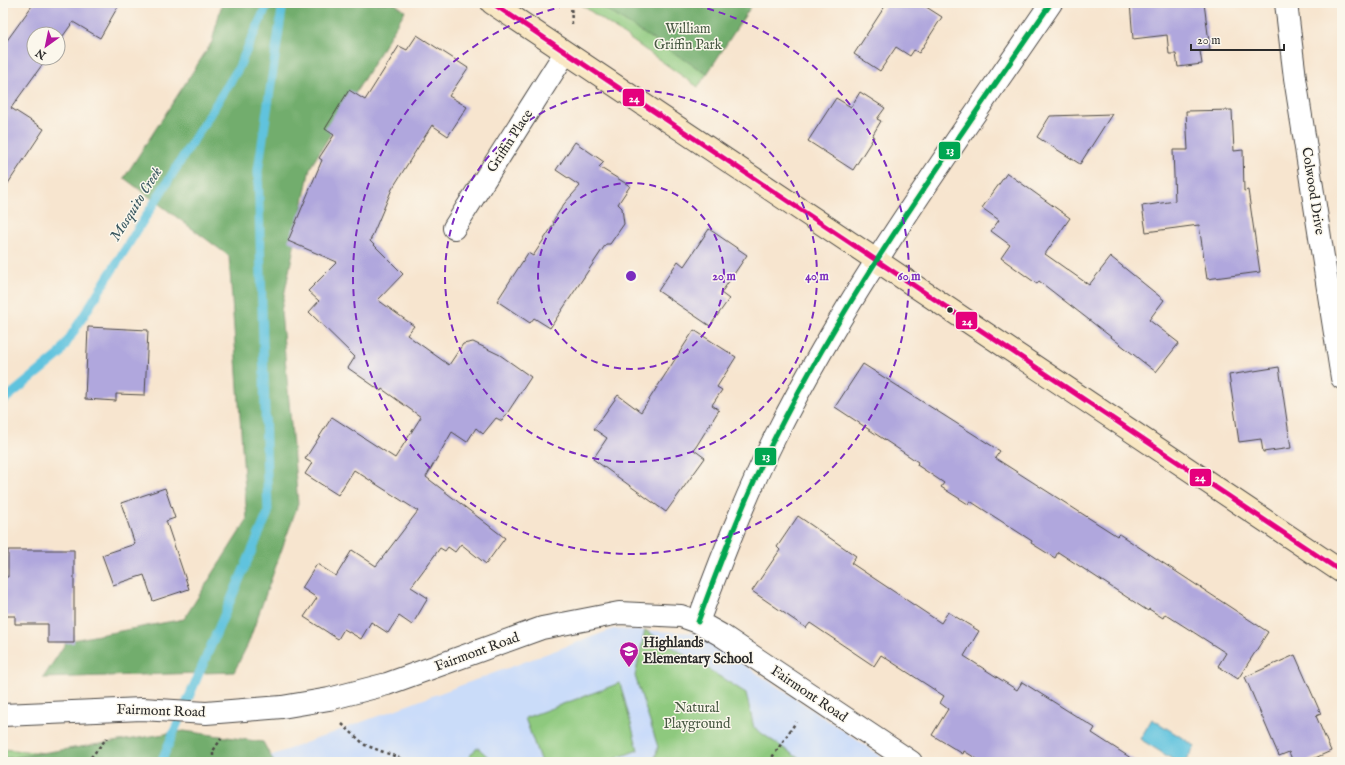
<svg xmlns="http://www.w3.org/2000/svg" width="1345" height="765" font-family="'IM FELL English',serif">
<rect width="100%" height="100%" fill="#fbf7ec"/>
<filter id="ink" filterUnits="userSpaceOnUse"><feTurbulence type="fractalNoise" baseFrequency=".025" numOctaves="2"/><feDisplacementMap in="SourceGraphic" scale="8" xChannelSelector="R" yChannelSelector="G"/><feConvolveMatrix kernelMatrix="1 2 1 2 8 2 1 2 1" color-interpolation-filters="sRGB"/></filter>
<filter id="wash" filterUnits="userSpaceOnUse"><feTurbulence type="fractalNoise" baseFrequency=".012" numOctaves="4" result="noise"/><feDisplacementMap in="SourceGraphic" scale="16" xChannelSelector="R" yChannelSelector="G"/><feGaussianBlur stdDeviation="0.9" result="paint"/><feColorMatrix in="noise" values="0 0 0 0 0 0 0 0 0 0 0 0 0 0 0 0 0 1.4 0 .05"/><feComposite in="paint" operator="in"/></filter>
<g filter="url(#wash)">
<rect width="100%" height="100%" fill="#f7e5cf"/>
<path fill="#cadcf9" d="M613,629L697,633L890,762H254Z"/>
<path fill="#8ec97e" stroke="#5c7a54" d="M579,3H753L698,87Z
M645,630L746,693L754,728L804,762H654L658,747L635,676Z
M620,683L638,750L606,762H541L525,718Z
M477,747L494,762H465Z
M3,749L142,762H3Z"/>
<path fill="#72ad6d" stroke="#4e6c4c" d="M222,3H394L405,11L310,168L281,311L298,504L248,644L234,672L43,678L67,641L184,619L247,520L229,256L124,178L212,42Z
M596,3H753L707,74Z
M184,731L263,742L274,762H3V759Z"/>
<path fill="#60c3de" stroke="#467784" d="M1152,719L1195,746L1185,762H1177L1140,739Z"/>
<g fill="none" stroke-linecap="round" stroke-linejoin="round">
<path stroke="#60c3de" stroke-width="9" d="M3,401L59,355L238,69L268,3
M161,762L268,513L258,171L283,3"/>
</g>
<g id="blocks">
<path fill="#b0a7dd" d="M34,3H120L100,38L73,22L58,43V34H34V58H47L11,108L44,129L3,191V46Z
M887,3H920L942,17L919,53L914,50L910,56L896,47L880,71L854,54Z
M1130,3H1204L1210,50L1200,51L1202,64L1178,67L1176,54H1169L1167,35L1133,39Z
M417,35L468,68L449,96L467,107L448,136L432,125L392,189L370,241L403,274L378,300L414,326L407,335L449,365L463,344L473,342L500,355L531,377L502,421L496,418L483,434L476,428L467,442L452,432L426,477L505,538L486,564L461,544L455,552L448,547L445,551L440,548L411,587L428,598L412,625L399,616L388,633L371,622L361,639L344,629L338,639L304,617L317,598L302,588L317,564L336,576L352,550L376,566L418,511L354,470L338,495L305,474L312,463L305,459L332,417L395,458L421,417L382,389L381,391L348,368L355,357L309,312L319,301L308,291L337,262L288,241L322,160L319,158L334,135L325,129L349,90L365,100L399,46L407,50Z
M860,92L885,108L877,119L881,121L872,136L874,137L853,170L808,141L836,98L851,107Z
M1232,110L1234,151L1243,150L1244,191L1248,190L1260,272L1207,279L1199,225L1146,232L1142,206L1175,201L1173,150H1188L1186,111Z
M1112,114L1080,164L1037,137L1050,116Z
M575,142L604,162L599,167L630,186L618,204L622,208L624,224L610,244H606L550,328L534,318L530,323L497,301L528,253L533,256L554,224L553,221L564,204L580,186L556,170Z
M1007,173L1070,218L1045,254L1089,285L1111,257L1164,300L1149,320L1179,343L1156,372L1039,281L1037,284L1001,258L1010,245L991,231L999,220L982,208Z
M709,229L747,255L721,293L729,299L710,326L658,291L678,261L684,266Z
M88,327L148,330L145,395L116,394V401L85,399Z
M694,330L736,357L717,387L722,390L712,405L719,410L694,450L705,458L666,512L593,459L607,438L594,429L618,395L641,412Z
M863,364L1000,451L995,458L1117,536L1119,534L1268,632L1238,679L1218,666L1226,653L1165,614L1163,618L1149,609L1148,611L1058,552L1055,558L1031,543L1032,541L970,501L968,504L941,487L944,483L917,465L918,462L835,407Z
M1279,367L1291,448L1263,452L1261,439L1239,442L1229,375Z
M165,488L175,518L166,521L189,589L153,601L144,575L113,585L102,555L135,544L121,503Z
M798,516L856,556L851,563L941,623L948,612L979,631L964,656L1017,690L1022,682L1095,728L1092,733L1137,762H982L964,751L963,754L932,735L948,709L940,703L944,696L881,655L874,666L810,623L806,628L752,591L780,550L777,547Z
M8,550H74V643H48V624H15V616H3V577H8Z
M1295,655L1321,714L1316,716L1331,751L1306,762H1293L1289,752L1279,756L1245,677Z"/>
</g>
</g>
<g filter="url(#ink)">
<use href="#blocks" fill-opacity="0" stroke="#4a4744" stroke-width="1"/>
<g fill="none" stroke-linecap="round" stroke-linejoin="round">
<defs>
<path id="street" d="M1286,3L1295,78L1342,378
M454,228L565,53
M698,622C721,559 745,497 775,437C852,284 955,144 1051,3
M3,715L142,709L206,713L282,707L329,699L387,684L542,628L619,613L681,616L698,622L721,635L911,762"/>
<path id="secondary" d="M492,3L1342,572"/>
</defs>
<use href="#street" stroke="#4a4744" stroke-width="24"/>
<use href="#secondary" stroke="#4a4744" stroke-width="24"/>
<path stroke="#4a4744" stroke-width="2.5" stroke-dasharray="3 3" stroke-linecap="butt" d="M571,3L572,24
M342,724L365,745L410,762
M87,762L107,738
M213,762V751L221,739
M769,762L796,722"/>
<use href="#street" stroke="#fff" stroke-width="22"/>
<use href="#secondary" stroke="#f9e7c3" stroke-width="22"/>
<defs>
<path id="bus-1" d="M492,3L1342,572"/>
<path id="bus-2" d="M698,622C721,559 745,497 775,437C852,284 955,144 1051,3"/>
</defs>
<use href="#bus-1" stroke="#fbf7ec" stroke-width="8"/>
<use href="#bus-2" stroke="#fbf7ec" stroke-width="8"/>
<use href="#bus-1" stroke="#e5007d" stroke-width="5"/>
<use href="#bus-2" stroke="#00a651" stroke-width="5"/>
</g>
</g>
<g fill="none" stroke="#7b2cbf" stroke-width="2" stroke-dasharray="7 5">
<circle cx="631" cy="276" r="93"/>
<circle cx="631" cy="276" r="186"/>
<path d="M684 3A278 278 0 1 1 578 3"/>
</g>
<defs>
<symbol id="school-pin" viewBox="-11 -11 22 30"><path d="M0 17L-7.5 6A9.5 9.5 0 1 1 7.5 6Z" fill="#b5179e" stroke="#fbf7ec"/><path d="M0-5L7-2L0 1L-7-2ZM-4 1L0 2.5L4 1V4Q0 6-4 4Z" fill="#fff"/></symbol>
</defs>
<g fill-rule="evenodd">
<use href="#school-pin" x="618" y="640" width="22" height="30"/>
</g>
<circle fill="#2b2b2b" stroke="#fbf7ec" stroke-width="1.5" cx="950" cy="310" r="3.5"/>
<g text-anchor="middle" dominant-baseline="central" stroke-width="3" stroke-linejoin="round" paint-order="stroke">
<g font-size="14" fill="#495a44" stroke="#fbf7ec">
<text x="688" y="29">William<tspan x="688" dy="16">Griffin Park</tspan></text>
<text x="697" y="708">Natural<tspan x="697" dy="16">Playground</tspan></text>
</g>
<g font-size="14" fill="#2b2b2b" stroke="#fbf7ec">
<text transform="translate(510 141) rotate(-57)">Griffin Place</text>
<text transform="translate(1313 191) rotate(81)">Colwood Drive</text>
<text transform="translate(477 652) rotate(-20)">Fairmont Road</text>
<text transform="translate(809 694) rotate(34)">Fairmont Road</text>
<text transform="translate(161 711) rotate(2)">Fairmont Road</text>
</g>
<g font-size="14" font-weight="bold" fill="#2b2b2b" stroke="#fbf7ec" text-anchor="start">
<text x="643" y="643">Highlands<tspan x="643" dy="16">Elementary School</tspan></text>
</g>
<g font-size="15" font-style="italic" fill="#3b5961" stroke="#fbf7ec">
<text transform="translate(136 204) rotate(-58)">Mosquito Creek</text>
</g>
</g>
<circle cx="631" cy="276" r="6" fill="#7b2cbf" stroke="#fbf7ec" stroke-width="2"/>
<g font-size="12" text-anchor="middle" font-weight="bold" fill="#7b2cbf" stroke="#fbf7ec" stroke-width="3" stroke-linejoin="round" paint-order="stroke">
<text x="724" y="280">20 m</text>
<text x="817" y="280">40 m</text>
<text x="909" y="280">60 m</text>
</g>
<g stroke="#fbf7ec" stroke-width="1.5">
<rect x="622" y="88" width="23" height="19" rx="4" fill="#e5007d"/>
<rect x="938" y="141" width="23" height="19" rx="4" fill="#00a651"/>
<rect x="955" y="311" width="23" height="19" rx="4" fill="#e5007d"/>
<rect x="754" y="447" width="23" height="19" rx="4" fill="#00a651"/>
<rect x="1189" y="468" width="23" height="19" rx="4" fill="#e5007d"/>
</g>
<g font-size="11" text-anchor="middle" font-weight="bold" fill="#fff">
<text x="634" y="102">24</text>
<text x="950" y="154">13</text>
<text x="967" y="325">24</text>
<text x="766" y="460">13</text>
<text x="1200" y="481">24</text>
</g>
<rect width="1345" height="765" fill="none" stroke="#fbf7ec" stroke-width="16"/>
<g transform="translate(46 46) rotate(213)"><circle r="19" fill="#fbf7ec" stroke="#a8a59f"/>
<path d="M0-3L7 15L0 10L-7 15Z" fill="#b5179e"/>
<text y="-6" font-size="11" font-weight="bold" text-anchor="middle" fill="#2b2b2b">N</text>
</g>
<path d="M1191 44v6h93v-6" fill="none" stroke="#2b2b2b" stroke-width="2"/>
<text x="1197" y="44" font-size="12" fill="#2b2b2b" stroke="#fbf7ec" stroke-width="3" paint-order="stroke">20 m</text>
</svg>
